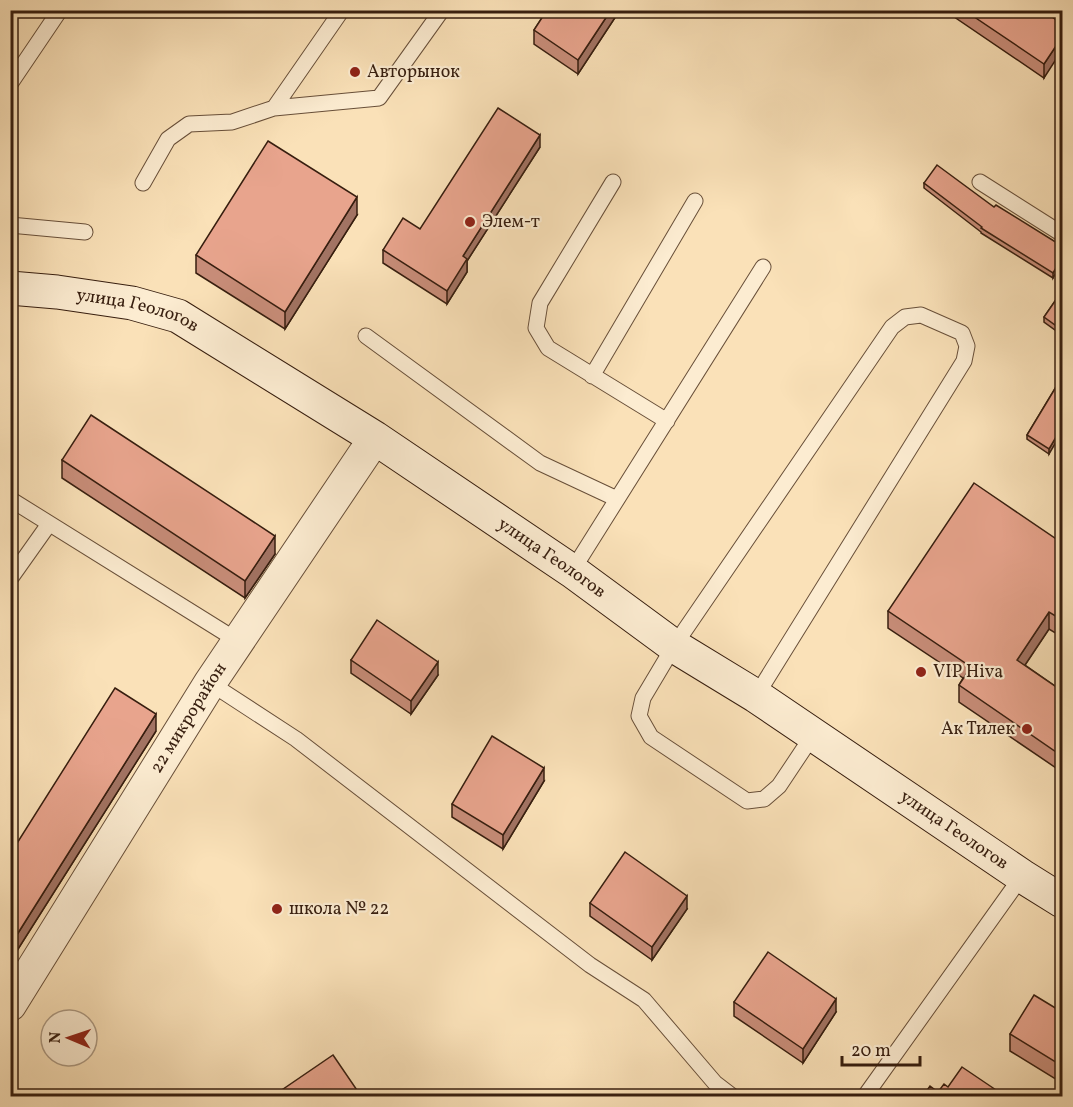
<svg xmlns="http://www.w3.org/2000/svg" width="1073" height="1107" font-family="Vollkorn,serif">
<rect width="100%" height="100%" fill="#fae1b8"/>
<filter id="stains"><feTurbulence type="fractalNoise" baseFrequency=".00333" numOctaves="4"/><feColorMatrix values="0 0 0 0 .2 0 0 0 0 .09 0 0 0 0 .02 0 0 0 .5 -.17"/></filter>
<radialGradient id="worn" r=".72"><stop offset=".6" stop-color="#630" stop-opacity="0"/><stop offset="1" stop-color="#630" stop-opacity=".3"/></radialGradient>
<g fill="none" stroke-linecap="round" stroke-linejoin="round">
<defs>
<path id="lane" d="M10,84L60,10
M274,108L342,10
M613,182L540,303L536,328L548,348L667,421
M980,182L1062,234
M143,183L168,139L189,124L232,122L274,108L379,98L442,10
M10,225L85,232
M366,336L540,463L617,499
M592,376L695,201
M10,499L238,641
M572,571L763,267
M10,579L49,524
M210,683L296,739L590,965L644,1000L715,1083L732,1096
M756,696L964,361L967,346L962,333L921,315L905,317L892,327L674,646L643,698L639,716L651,737L747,801L764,799L779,786L813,735
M865,1096L1022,876"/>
<g id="street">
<path id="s1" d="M10,1005L210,683L375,438"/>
</g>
<g id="secondary">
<path id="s2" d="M10,288L57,292L132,303L178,316L375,438L572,571L674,646L756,696L1022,876L1062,901"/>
</g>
</defs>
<use href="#lane" stroke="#684f39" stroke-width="17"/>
<use href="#street" stroke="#684f39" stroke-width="34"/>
<use href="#secondary" stroke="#371e0f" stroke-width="35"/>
<use href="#lane" stroke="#fcecd1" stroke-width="15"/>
<use href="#street" stroke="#fcecd1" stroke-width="32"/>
<use href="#secondary" stroke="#fcecd1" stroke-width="33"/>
</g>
<path fill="#c88d79" stroke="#371e0f" stroke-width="1.5" d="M547,10H620L578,74L534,44V30Z
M944,10H1042L1062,24L1044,78Z
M540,147L467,261V272L447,304L383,263V250L420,229Z
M924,183L994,207L1062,246L1053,278L981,233V232L924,188Z
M357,215L285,329L196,273V255Z
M1062,291V335L1044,322V317Z
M1062,377L1049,454L1027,439V435Z
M62,460L275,554L245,598L62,478Z
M1062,543V637L1049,629L1025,665L1062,691V772L959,702V685L963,678L888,628V611Z
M351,660L438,675L411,714L351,673Z
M156,731L13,957L10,956V846L14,848Z
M544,781L503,849L452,817V804Z
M590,903L687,909L652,960L590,916Z
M734,1002L836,1012L803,1063L734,1016Z
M1062,1012V1083L1010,1051V1034Z"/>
<path fill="#a27363" stroke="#371e0f" stroke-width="1.5" d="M611,10H620L578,74V60Z
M1062,37V50L1044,78V64Z
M540,135V147L467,261V272L447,304V291L463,256Z
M357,197V215L285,329V312Z
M1062,258V262L1053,278V273Z
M1062,427V432L1049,454V449Z
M275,536V554L245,598V581Z
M1049,612V629L1017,677V660Z
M438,662V675L411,714V701Z
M156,714V731L13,957V941Z
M544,768V781L503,849V835Z
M687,896V909L652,960V947Z
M836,999V1012L803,1063V1049Z"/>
<path fill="#e8a48d" stroke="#371e0f" stroke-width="1.5" d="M547,10H611L578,60L534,30Z
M964,10H1042L1062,24V37L1044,64Z
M498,108L540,135L463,256L467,259L447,291L383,250L403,218L420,229Z
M268,141L357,197L285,312L196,255Z
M937,165L994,207L996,205L1062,246V258L1053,273L981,228L982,227L924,183Z
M1062,291V330L1044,317Z
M1062,377V427L1049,449L1027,435Z
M91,415L275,536L245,581L62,460Z
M974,483L1062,543V620L1049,612L1017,660L1062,691V756L959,685L971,667L888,611Z
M377,620L438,662L411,701L351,660Z
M115,688L156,714L13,941L10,940V846L14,848Z
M492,736L544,768L503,835L452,804Z
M625,852L687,896L652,947L590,903Z
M768,952L836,999L803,1049L734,1002Z
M1034,995L1062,1012V1066L1010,1034Z
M333,1055L361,1096H273Z
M962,1067L1002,1094L1000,1096H923L930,1086L938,1092L944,1084L948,1087Z"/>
<g fill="#8f2418" stroke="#fcecd1" stroke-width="2">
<circle cx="355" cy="72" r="6"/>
<circle cx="470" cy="222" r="6"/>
<circle cx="921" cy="672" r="6"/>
<circle cx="1027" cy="729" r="6"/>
<circle cx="277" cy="909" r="6"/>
</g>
<g text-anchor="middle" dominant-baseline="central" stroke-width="4.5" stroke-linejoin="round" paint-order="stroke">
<g font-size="18" fill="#371e0f" stroke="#fcecd1" text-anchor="start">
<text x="367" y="72">Авторынок</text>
<text x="482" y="222">Элем-т</text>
<text x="933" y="672">VIP Hiva</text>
<text x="1015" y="729" text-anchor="end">Ак Тилек</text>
<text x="289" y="909">школа № 22</text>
</g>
<g font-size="18" fill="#371e0f" stroke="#fcecd1">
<text stroke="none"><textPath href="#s2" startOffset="130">улица Геологов</textPath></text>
<text stroke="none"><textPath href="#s2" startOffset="616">улица Геологов</textPath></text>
<text stroke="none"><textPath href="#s1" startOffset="338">22 микрорайон</textPath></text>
<text stroke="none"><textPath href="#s2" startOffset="1102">улица Геологов</textPath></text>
</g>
</g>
<rect width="1073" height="1107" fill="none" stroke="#fae1b8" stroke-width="36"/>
<rect x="12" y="12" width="1049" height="1083" fill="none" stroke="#371e0f" stroke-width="3"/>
<rect x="18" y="18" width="1037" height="1071" fill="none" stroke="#371e0f" stroke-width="1.5"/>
<g transform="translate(69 1038) rotate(272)"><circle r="28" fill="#fcecd1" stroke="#ad9a83" stroke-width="1.5"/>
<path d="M0-4.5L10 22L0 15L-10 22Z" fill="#8f2418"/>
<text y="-9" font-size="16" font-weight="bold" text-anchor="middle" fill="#371e0f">N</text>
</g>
<path d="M842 1056v9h78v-9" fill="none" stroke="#371e0f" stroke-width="3"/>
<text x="851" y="1056" font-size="18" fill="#371e0f" stroke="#fcecd1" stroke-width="4.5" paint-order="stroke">20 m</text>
<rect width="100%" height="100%" filter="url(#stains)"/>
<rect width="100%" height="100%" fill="url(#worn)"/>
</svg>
